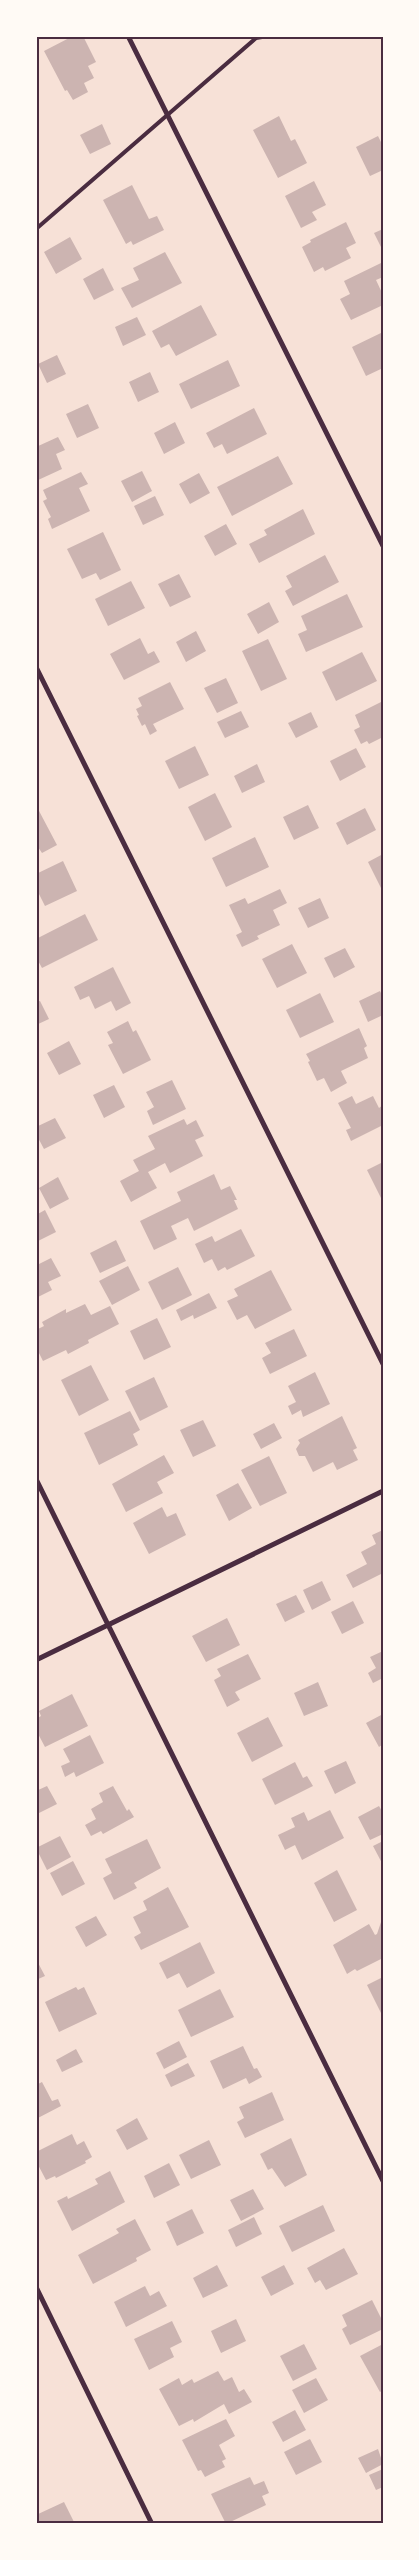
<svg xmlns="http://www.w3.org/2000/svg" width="419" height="2560" font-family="Overpass,sans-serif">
<rect width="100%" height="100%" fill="#f7e1d7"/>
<path fill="#ccb4b1" d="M73,36H83L96,62L88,66L94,78L84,83L88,92L73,100L67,90L65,91L44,51Z
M279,116L291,141L295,139L307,163L278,178L253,130Z
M102,124L111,144L90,154L80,135Z
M378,136L383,146V170L370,176L356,147Z
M314,181L326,205L312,212L317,220L301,228L285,196Z
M132,185L149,219L157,216L164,230L133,245L131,241L126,244L103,200Z
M346,222L356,243L346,248L351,258L325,271L323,267L314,272L302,247L311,242L310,240Z
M383,229V251L374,233Z
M70,237L82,259L56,274L44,252Z
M165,252L182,283L132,308L121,288L139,280L133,268Z
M381,263L383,277L376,280L383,295V305L351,320L340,299L350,294L344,281Z
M103,268L114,290L94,300L83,279Z
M201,305L217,335L176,356L169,344L161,348L152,331Z
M137,317L146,335L123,346L115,327Z
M383,332V368L366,376L352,347Z
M57,355L66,374L47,383L38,364Z
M228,360L240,386L191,409L179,384Z
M150,372L159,392L138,402L129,382Z
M88,404L99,428L77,438L66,414Z
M254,408L267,434L227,454L222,444L214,448L206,433Z
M175,422L185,443L164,454L154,433Z
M58,437L65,450L56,454L62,469L36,481V447Z
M278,456L293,484L232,516L217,487Z
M142,471L152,491L132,502L121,481Z
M81,472L88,484L79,488L90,511L52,529L48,519L51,517L43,501L47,499L43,490Z
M199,473L210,493L190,504L179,484Z
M155,496L164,515L143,525L134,506Z
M303,509L315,534L259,563L249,544L267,535L264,530Z
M226,524L237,544L215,556L204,536Z
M103,532L121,570L100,580L96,573L82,579L67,549Z
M325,555L339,582L293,606L285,591L292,587L286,576Z
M179,574L191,597L170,607L158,584Z
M131,581L145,608L108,626L95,599Z
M347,594L363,627L306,652L298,634L307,630L301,616Z
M269,602L279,622L258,634L247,614Z
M196,631L206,651L186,662L176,642Z
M140,638L148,654L154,651L160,662L124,680L110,654Z
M268,639L287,679L261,691L242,651Z
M362,652L377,681L336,701L322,672Z
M226,678L238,703L217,713L204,688Z
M170,682L184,709L153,724L157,731L150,735L145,724L142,726L137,716L139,715L136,709L142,706L138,698Z
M383,701V737L369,744L367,741L361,744L354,730L360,727L355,715Z
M241,711L249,727L225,738L217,722Z
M311,712L318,727L296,738L288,723Z
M195,746L209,775L179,789L165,761Z
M356,748L366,767L340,781L330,761Z
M257,764L265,782L242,793L234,776Z
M215,793L232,827L205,841L188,807Z
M308,805L319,828L294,840L283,817Z
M365,808L376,830L347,845L336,823Z
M38,809L57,845L42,853L38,847L36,848V810Z
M255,837L269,867L226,887L212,858Z
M383,854V887L381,888L368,862Z
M63,861L77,891L45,906L38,892L36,893V874Z
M280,889L287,903L273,910L280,925L257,936L259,939L242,947L236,935L242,932L229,905L245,898L248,904Z
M320,898L329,918L308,928L298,908Z
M85,914L98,940L42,968L36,957V939Z
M292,944L307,973L277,988L262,959Z
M345,948L355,967L334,978L324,958Z
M113,967L131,1003L116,1011L111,1001L95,1009L89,996L80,1000L74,987Z
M380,991L383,997V1015L368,1022L359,1001Z
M320,993L334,1022L300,1038L286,1010Z
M40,1001L49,1019L36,1025V1002Z
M128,1021L133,1032L136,1030L151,1060L123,1074L108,1045L113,1043L107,1032Z
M359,1028L367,1046L364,1048L368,1058L341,1071L347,1083L331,1092L324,1078L317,1081L308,1062L310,1061L306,1054Z
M69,1041L81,1064L59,1075L47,1053Z
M172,1080L186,1109L153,1125L147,1111L154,1107L146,1092Z
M114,1085L125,1107L104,1118L93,1095Z
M352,1096L356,1104L373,1096L379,1108L383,1105V1125L351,1141L346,1130L351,1128L338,1103Z
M55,1118L66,1138L44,1149L36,1134V1127Z
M184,1119L187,1125L196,1120L204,1136L195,1140L203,1156L170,1173L165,1163L148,1172L157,1188L131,1202L120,1181L139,1171L133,1160L155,1149L148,1136Z
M383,1162V1197L381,1198L367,1170Z
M214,1174L221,1190L230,1186L237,1200H234L238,1209L194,1231L188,1218L171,1226L177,1239L154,1250L140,1221L181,1201L177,1192Z
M58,1177L69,1199L50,1209L39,1188Z
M45,1210L56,1232L36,1242V1215Z
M241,1229L255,1256L227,1270L225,1267L218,1271L212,1259L204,1263L195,1244L212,1236L215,1242Z
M116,1240L126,1261L100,1273L90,1253Z
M36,1258L39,1264L51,1258L61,1276L48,1282L52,1290L36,1298Z
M128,1266L140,1290L112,1305L99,1281Z
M178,1267L192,1295L162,1310L148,1282Z
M271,1270L292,1310L255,1329L247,1315L237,1320L227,1301L238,1296L234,1289Z
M209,1293L217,1308L194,1319L193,1315L181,1321L176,1310Z
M85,1304L91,1315L110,1306L119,1324L88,1340L89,1343L68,1354L66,1350L43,1361L36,1347V1330L44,1326L42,1322L66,1309V1313Z
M157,1318L171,1347L144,1360L130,1331Z
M294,1329L307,1356L270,1374L262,1358L271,1353L265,1343Z
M91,1365L109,1400L79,1416L61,1380Z
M315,1372L330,1404L303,1417L301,1410L292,1415L288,1406L296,1402L288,1386Z
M154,1377L168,1407L140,1421L125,1391Z
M130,1411L140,1430L133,1434L138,1445L99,1465L84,1433Z
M342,1416L357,1448L353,1450L358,1460L337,1470L333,1462L313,1472L305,1456H299L296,1449L300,1443L298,1440Z
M203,1420L216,1446L193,1457L180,1430Z
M274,1423L282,1438L261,1449L253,1434Z
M164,1455L174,1473L157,1482L163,1493L126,1512L112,1484Z
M269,1456L287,1493L260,1506L241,1470Z
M238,1483L252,1508L229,1521L216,1495Z
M162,1507L167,1517L176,1513L186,1535L149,1554L133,1523Z
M383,1530V1573L353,1588L346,1575L367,1564L361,1552L376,1544L372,1535Z
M322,1581L331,1600L312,1610L303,1590Z
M296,1595L305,1612L285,1622L276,1604Z
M353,1601L364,1623L342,1634L331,1612Z
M227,1618L240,1645L206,1662L192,1636Z
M383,1651V1683L381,1679L373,1683L368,1673L376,1668L370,1657Z
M248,1654L261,1679L235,1692L240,1700L227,1707L214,1680L221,1676L217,1669Z
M318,1682L328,1706L304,1716L294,1693Z
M72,1694L88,1726L45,1747L36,1730V1719L41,1716L39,1711Z
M383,1714V1744L379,1747L366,1723Z
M268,1717L283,1746L252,1762L237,1733Z
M90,1735L104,1763L76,1777L74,1772L65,1777L61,1766L70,1762L63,1749Z
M346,1761L356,1783L335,1794L324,1771Z
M295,1762L303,1778L307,1776L313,1786L275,1805L262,1779Z
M47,1786L57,1804L39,1813L36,1807V1791Z
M113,1786L127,1811L129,1809L134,1817L103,1834L101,1831L91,1836L85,1825L96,1819L91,1809L103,1802L99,1793Z
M379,1806L383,1813V1834L370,1840L358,1817Z
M330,1810L344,1838L302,1860L295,1845L285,1850L278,1835L295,1827L291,1818L304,1812L308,1821Z
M60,1836L71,1857L47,1870L36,1848Z
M147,1839L161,1868L134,1883L137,1888L114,1900L103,1878L112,1873L105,1859Z
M383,1841V1865L373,1846Z
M73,1861L85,1884L62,1896L50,1873Z
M337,1870L357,1910L334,1922L314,1883Z
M168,1887L189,1927L141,1950L134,1937L141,1933L133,1917L147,1910L143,1901Z
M96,1916L107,1935L86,1947L75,1927Z
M383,1916V1958L357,1971L355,1969L347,1974L333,1945L369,1924L375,1935L377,1934Z
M200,1942L215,1973L187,1988L179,1973L167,1979L159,1963Z
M36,1959L45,1976L36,1980Z
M383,1977V2017L367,1985Z
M76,1987L78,1990L84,1987L97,2014L59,2032L45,2002Z
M220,1989L234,2017L191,2037L178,2010Z
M179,2041L187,2057L164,2069L156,2053Z
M243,2046L254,2069L257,2068L262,2077L249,2084L246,2078L223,2089L210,2061Z
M76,2049L83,2062L62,2072L56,2060Z
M188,2063L195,2076L171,2087L165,2075Z
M42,2082L52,2101L58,2099L61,2106L36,2119V2085Z
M272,2092L284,2120L245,2138L237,2122L244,2118L239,2107Z
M137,2118L148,2139L127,2150L116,2130Z
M72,2134L77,2145L84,2141L92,2157L85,2161L86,2163L56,2178L55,2176L46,2180L36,2161V2152Z
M291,2138L307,2175L285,2187L272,2168L268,2170L260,2154Z
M209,2140L221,2165L191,2179L179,2155Z
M169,2163L180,2185L154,2198L144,2176Z
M110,2171L125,2202L72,2231L57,2201L67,2196L68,2199L98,2184L95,2179Z
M253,2189L264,2209L241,2221L230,2200Z
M323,2205L335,2231L292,2252L279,2226Z
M192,2209L204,2233L177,2246L166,2222Z
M254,2217L262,2234L236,2247L228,2230Z
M135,2219L151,2250L136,2258L137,2261L93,2284L78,2255L119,2233L116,2229Z
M344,2248L358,2274L326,2290L320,2280L315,2283L307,2268Z
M217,2265L228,2286L203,2298L193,2278Z
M284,2265L294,2284L271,2296L261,2277Z
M145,2286L150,2296L159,2291L167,2306L126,2327L114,2302Z
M372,2300L383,2322V2329L350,2345L342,2329L347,2326L342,2315Z
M236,2319L246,2341L221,2353L211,2331Z
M172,2321L182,2342L170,2348L174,2357L149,2370L134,2339Z
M304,2344L317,2369L293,2381L280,2356Z
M383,2344V2390L380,2392L360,2356Z
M218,2371L224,2381L232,2377L239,2392L244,2389L252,2402L229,2414L224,2404L194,2422L193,2419L179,2426L159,2389L179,2378L182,2385L192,2379L194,2383Z
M316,2378L328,2400L304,2413L292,2390Z
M295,2410L306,2430L283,2442L272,2422Z
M226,2419L235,2436L219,2445L226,2459L222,2461L225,2467L205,2477L201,2470L198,2471L182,2440Z
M310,2439L322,2462L296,2475L284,2452Z
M378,2449L383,2464L366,2473L358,2458Z
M383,2469V2487L376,2490L369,2475Z
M250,2477L254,2485L264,2481L269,2493L262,2496L266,2505L226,2524L211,2494Z
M64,2502L75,2524H36V2515Z"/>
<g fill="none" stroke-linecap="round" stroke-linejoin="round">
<path stroke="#4a2c40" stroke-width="4" d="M36,229L256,38L268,36"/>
<path stroke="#4a2c40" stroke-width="5" d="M128,36L383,546
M36,667L383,1364
M36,1479L383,2181
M36,1660L383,1491
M36,2287L152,2524"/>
</g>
<rect width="419" height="2560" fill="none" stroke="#fffaf5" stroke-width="75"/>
<rect x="38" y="38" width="344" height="2484" fill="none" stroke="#4a2c40" stroke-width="2"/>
</svg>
